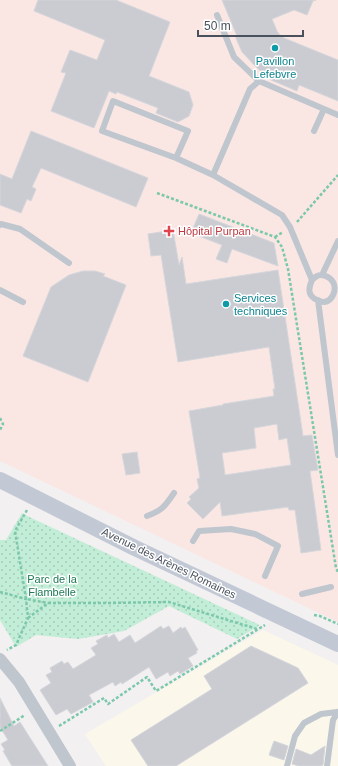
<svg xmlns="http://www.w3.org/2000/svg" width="338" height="766" font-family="Helvetica,sans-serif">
<defs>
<pattern id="park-dots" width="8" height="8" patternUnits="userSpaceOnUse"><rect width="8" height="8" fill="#c2edd7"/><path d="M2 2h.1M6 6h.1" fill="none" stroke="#a8cdbb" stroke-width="1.8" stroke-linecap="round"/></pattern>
</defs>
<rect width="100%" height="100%" fill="#f2f0f0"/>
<path fill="#fbf8eb" d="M263,630L338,665V766H106L85,734Z"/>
<path fill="#fae7e3" d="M0,0H338V622L0,461Z"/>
<path fill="url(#park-dots)" d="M22,513L25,515L260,625L237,639L169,606L124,631L78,639L36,635L16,647L0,620V540H6Z"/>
<path fill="#caccd2" stroke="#d5d6db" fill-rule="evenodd" d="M38,0H116L170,22L149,76L189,92L193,105L189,116L178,122L156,113L158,108L117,92L116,94L109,91L94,128L51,111L66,73L61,72L70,50L97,60L105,40L34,11Z
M222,0H316L313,1L307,15L294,10L272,19L277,31L280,35L284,38L338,60V101L299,85L297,91L271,80L272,77L262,72L256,67L242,52L235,36H237Z
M31,131L148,178L136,207L41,168L32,187L36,189L31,201L27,199L21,213L0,205V174L12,179Z
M199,214L274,243L278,266L232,249L227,263L216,259L222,245L191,233Z
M173,230L179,265L182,257L186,284L278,270L303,436L312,435L318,470L310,471L321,550L301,553L295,510H289L288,507L222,516L220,502L203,519L187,503L191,499L189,497L199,488L197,479L200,478L189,411L223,405V404L274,396L273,389H275L269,347L178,362L161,255L151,256L148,234ZM277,424L279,440L287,438L291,465L225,475L222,453L256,448L254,428Z
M83,271H95L105,274L103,276L126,285L88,382L23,356L51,287L69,275Z
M137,452L140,473L126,475L122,454Z
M161,626L163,629L169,626L173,633L181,627L182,629L185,627L198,650L196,651L197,653L188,658L193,666L180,674L178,671L170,676L168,672L156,679L149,667L122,684L121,682L115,686L113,682L89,695L93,702L71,714L67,709L56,715L40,690L51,683L46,675L52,672L50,668L62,661L64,664L68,662L73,669L96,655L91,648L98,644L96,641L107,635L108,638L114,634L119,642L130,635L135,643Z
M251,646L298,668L308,683L176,766H148L131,740L212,689L204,676Z
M0,698L14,726L20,722L48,766H12L3,751L5,750L1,744L8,740L0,727Z
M274,741L288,746L284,760L269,755Z
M325,746L323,765L321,766H299L292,764L296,749L311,755Z"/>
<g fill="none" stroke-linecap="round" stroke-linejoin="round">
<path stroke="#7cc8ab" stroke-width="2.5" stroke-dasharray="3 2" stroke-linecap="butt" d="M157,193L275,237L282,247L288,269L336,568L338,572
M297,222L338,175
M275,237L283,232
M0,418L3,424L0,430
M27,510L15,531L26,599L48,603
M0,592L26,599L28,618L16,645L7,650
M314,615L320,616L338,624
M28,618L48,603H106L169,602L257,629
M59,726L104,698L108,704L147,677L156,691L265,625
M0,731L25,715"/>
<path stroke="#bfc6ce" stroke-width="6" d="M217,15L234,57L259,81L324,109
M314,131L324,109L338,115
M176,158L188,131L113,101L102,131L176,158L213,175L282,215L290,227L312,280C309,287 307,294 315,299C318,300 321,302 324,302C333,301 337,289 333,282C330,277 322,273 317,276C315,277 313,279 312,280
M213,175L250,89L259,81
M0,225L1,224L20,229L69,263
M322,275L338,241
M0,290L23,302
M318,300L338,455
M147,516C163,510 164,507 174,493
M193,541L199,531L231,529L255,534L278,546L265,576
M302,594L331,587
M287,766L295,736L304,723L321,714L337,712
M327,766L333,720L338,712"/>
<path stroke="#bfc6ce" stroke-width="12" d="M0,659L19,682L70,766"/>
<path stroke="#c2c9d5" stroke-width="16" d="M0,480L135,548L338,644"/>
</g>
<g fill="#0f9aa8" stroke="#fff" stroke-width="1.5">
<circle cx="275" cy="48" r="4"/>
<circle cx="226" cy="304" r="4"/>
</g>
<path fill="#e0444e" stroke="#fff" stroke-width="1.5" d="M167 225h4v4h4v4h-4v4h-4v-4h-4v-4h4z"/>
<g text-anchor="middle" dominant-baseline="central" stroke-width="3" stroke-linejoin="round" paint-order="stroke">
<g font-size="11" fill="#0d838f" stroke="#fff">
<text x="275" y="61">Pavillon<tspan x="275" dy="13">Lefebvre</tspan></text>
<text x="234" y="298" text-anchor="start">Services<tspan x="234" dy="13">techniques</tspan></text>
</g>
<g font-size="11" fill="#be3a42" stroke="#fff" text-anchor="start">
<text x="178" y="231">Hôpital Purpan</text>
</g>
<g font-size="11" fill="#49515c" stroke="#fff">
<text transform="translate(169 563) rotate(26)">Avenue des Arènes Romaines</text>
</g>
<g font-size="11" fill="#1e7a56" stroke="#fff">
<text x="52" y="579">Parc de la<tspan x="52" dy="13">Flambelle</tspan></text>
</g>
</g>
<path d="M198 30v6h105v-6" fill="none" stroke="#49515c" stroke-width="2"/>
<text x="204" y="30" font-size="12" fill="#49515c" stroke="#ffffff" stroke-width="3" paint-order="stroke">50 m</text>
</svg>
